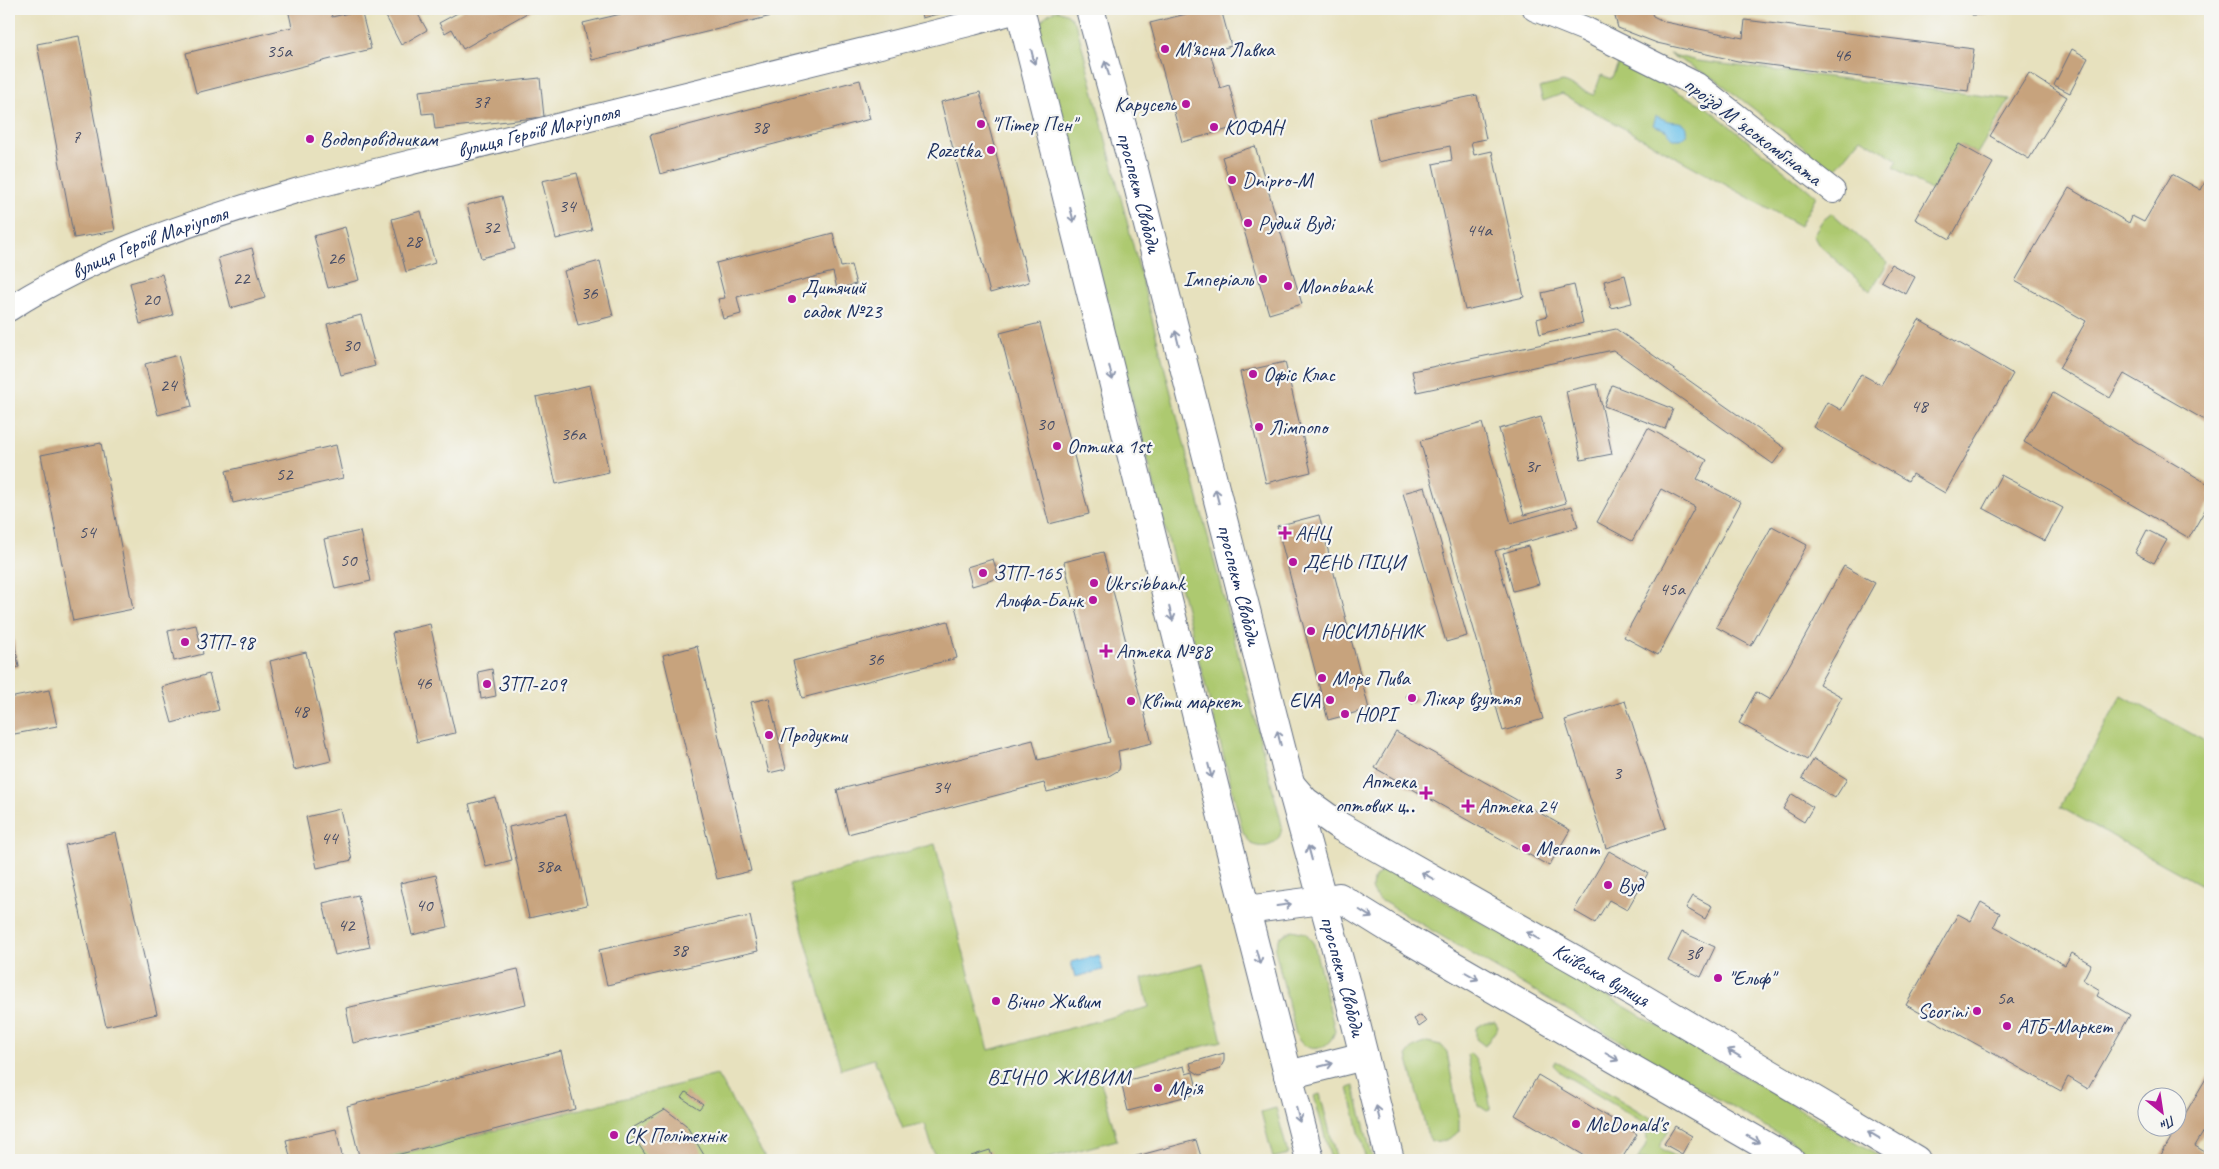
<svg xmlns="http://www.w3.org/2000/svg" width="2219" height="1169" font-family="Caveat,sans-serif">
<rect width="100%" height="100%" fill="#f6f6f2"/>
<filter id="ink" filterUnits="userSpaceOnUse"><feTurbulence type="fractalNoise" baseFrequency=".02" numOctaves="2"/><feDisplacementMap in="SourceGraphic" scale="10" xChannelSelector="R" yChannelSelector="G"/><feConvolveMatrix kernelMatrix="1 2 1 2 8 2 1 2 1" color-interpolation-filters="sRGB"/></filter>
<filter id="wash" filterUnits="userSpaceOnUse"><feTurbulence type="fractalNoise" baseFrequency=".0096" numOctaves="4" result="noise"/><feDisplacementMap in="SourceGraphic" scale="20" xChannelSelector="R" yChannelSelector="G"/><feGaussianBlur stdDeviation="1.12" result="paint"/><feColorMatrix in="noise" values="0 0 0 0 0 0 0 0 0 0 0 0 0 0 0 0 0 1.4 0 .05"/><feComposite in="paint" operator="in"/></filter>
<g filter="url(#wash)">
<rect width="100%" height="100%" fill="#e7e1be"/>
<path fill="#adc96f" stroke="#647c66" d="M1057,10L1068,14L1077,27L1281,821C1285,840 1269,852 1251,844L1243,832L1041,42C1038,25 1040,16 1057,10Z
M1669,54L1697,61L2010,99L1977,154L1959,144L1932,191L1894,167L1898,160L1861,138L1834,171L1715,79Z
M1619,62L1705,106L1816,196L1800,226L1562,94L1543,101L1539,88L1563,82L1594,95L1601,75L1611,79Z
M1832,213L1888,263L1870,291L1818,244L1813,235L1822,221Z
M2122,695L2210,744V890L2060,807Z
M935,844L989,1050L1149,1007L1142,979L1203,963L1222,1041L1099,1075L1117,1140L1042,1160H936L925,1124L903,1129L874,1059L841,1069L790,884Z
M1389,870L1395,872L1887,1160H1822L1377,898L1372,889L1373,879L1382,871Z
M1292,930L1306,933L1314,944L1335,1031C1329,1052 1305,1055 1296,1035L1275,949L1280,937Z
M1486,1022H1495L1498,1027L1485,1046L1476,1039V1028Z
M1427,1042L1441,1045L1447,1052L1459,1119V1131C1450,1140 1444,1142 1431,1141L1427,1133L1407,1055L1413,1048Z
M1469,1053C1481,1060 1491,1096 1490,1110L1487,1111L1478,1105L1467,1055Z
M1555,1061L1669,1129L1659,1147L1679,1159L1678,1160H1637C1647,1144 1650,1141 1643,1122L1561,1073L1553,1065Z
M717,1075L767,1160H377Z
M1354,1086L1373,1160H1366L1348,1088Z
M1320,1094L1337,1160H1331L1314,1096Z
M1276,1108L1288,1154L1273,1158L1261,1112Z"/>
<path fill="#6ec3eb" stroke="#4479a4" d="M1656,116C1660,117 1664,120 1668,121C1678,123 1689,119 1687,135L1681,139H1673L1666,130L1653,125Z
M1099,955L1103,970L1075,977L1071,962Z"/>
<g id="blocks">
<path fill="#c7a37d" d="M288,9H330L332,17L361,10L371,49L196,93L186,53L292,27Z
M382,9H415L427,30L401,45Z
M465,9H534L463,49L452,29L445,33L439,23Z
M642,9H800L592,60L583,23Z
M920,9H956L922,18Z
M1206,9H1221L1231,46L1210,52L1220,88L1229,85L1240,126L1182,142L1150,23Z
M1613,9H1650L1653,16L1665,22L1743,38L1745,20L1974,49L1968,91L1738,61L1657,43L1618,28Z
M1972,9H2002V13L1972,15Z
M79,36L115,231L74,238L37,44Z
M2072,49L2088,58L2070,93L2054,85Z
M2029,73L2067,97L2029,159L1990,136Z
M540,78L544,117L435,129L433,113L422,114L419,91Z
M860,80L870,119L660,174L650,135Z
M980,92L1029,282L990,293L941,102Z
M1477,95L1486,139L1471,142L1474,155L1492,151L1524,297L1465,310L1433,164L1452,160L1450,146L1378,162L1369,118Z
M1959,144L1993,163L1950,239L1915,219Z
M1255,146L1302,304L1269,314L1222,157Z
M577,173L592,230L556,239L542,181Z
M2172,174L2201,190L2205,182L2210,185V423L2124,374L2110,398L2059,368L2086,321L2015,281L2069,188L2129,223L2132,216L2144,222Z
M502,196L515,249L481,258L467,205Z
M421,211L435,263L406,272L392,219Z
M345,227L359,280L328,288L314,236Z
M833,233L841,267L851,265L856,284L837,289L833,272L737,297L741,314L723,319L718,299L725,298L716,263Z
M252,248L265,298L231,308L218,258Z
M600,261L613,316L578,325L564,271Z
M1891,264L1915,277L1906,294L1881,281Z
M162,274L173,315L140,324L130,283Z
M1625,275L1632,303L1611,308L1604,281Z
M1574,285L1583,323L1540,334L1537,319L1547,316L1542,293Z
M361,315L375,366L341,375L327,324Z
M1919,320L2013,374L1945,493L1912,474L1908,481L1813,427L1827,402L1841,410L1861,374L1881,385Z
M1040,323L1089,514L1049,524L1000,333Z
M1616,329L1785,448L1773,464L1613,350L1417,392L1412,371Z
M178,355L192,406L158,415L145,364Z
M1285,362L1311,472L1266,483L1240,372Z
M1597,384L1612,454L1581,460L1566,391Z
M590,385L609,472L556,484L536,397Z
M1612,385L1673,409L1665,429L1604,406Z
M2053,393L2210,485V501L2189,538L2024,442Z
M1541,417L1566,503L1524,515L1499,429Z
M1482,423L1511,523L1572,506L1578,527L1495,551L1543,719L1503,731L1420,441Z
M1648,428L1707,460L1697,479L1741,502L1658,655L1624,637L1695,507L1661,489L1632,541L1597,522Z
M101,443L133,609L73,621L41,455Z
M336,445L343,478L233,503L226,471Z
M2001,475L2063,508L2045,541L1983,508Z
M1425,487L1467,636L1446,642L1403,493Z
M1319,515L1369,709L1328,720L1277,526Z
M1772,526L1807,545L1751,646L1716,627Z
M2147,530L2167,540L2154,563L2135,553Z
M360,531L371,581L335,589L324,539Z
M1528,546L1539,584L1513,591L1503,553Z
M1103,552L1152,743L1118,751L1120,764L1119,770L1107,777L1047,792L1044,783L848,834L837,790L1033,740L1038,760L1110,742L1064,562Z
M993,559L999,578L972,586L967,567Z
M1844,566L1875,583L1819,684L1842,697L1807,760L1739,723L1756,692L1770,700Z
M948,621L957,658L802,698L793,661Z
M11,624L19,667L9,669V625Z
M430,624L455,733L417,742L392,633Z
M196,625L203,654L174,661L168,631Z
M697,646L751,871L717,879L663,655Z
M306,652L331,761L294,770L270,661Z
M492,669L496,696L481,699L478,672Z
M209,674L219,710L172,723L162,687Z
M49,690L57,726L9,735V698Z
M1411,692L1418,700L1412,704L1406,696Z
M769,698L786,769L769,773L751,702Z
M1625,701L1666,828L1606,848L1565,720Z
M1396,732L1570,830L1549,866L1375,768Z
M1814,759L1847,779L1835,798L1802,778Z
M1792,794L1813,807L1804,822L1783,809Z
M495,797L512,860L486,867L469,804Z
M340,809L352,860L317,868L306,817Z
M566,814L587,905L529,918L509,827Z
M116,833L157,1014L106,1026L65,845Z
M1609,851L1648,873L1627,910L1609,900L1595,923L1574,911Z
M436,875L448,927L412,935L400,883Z
M358,895L370,947L335,955L323,903Z
M1693,896L1712,906L1705,919L1686,908Z
M1981,902L2000,913L1994,926L2061,963L2065,965L2072,953L2091,964L2083,980L2100,990L2097,996L2130,1015L2088,1089L2068,1077L2061,1091L1906,1005L1958,914L1971,921Z
M750,916L758,951L607,985L599,950Z
M1682,932L1715,947L1701,977L1668,961Z
M518,969L526,1004L353,1043L346,1008Z
M1421,1015L1426,1022L1419,1027L1414,1019Z
M561,1051L575,1109L377,1160H360L347,1106Z
M1224,1053V1061L1220,1069L1200,1075L1192,1070L1190,1063Z
M1184,1066L1186,1074L1193,1072L1197,1088L1190,1089L1192,1095L1128,1111L1121,1082Z
M1538,1075L1637,1134L1621,1160H1592L1515,1115Z
M2208,1075L2210,1077V1121L2195,1146L2210,1155V1160H2158Z
M686,1092L703,1104L699,1109L682,1098Z
M665,1109L686,1125L707,1160H649L629,1130Z
M1675,1126L1692,1136L1682,1154L1664,1144Z
M336,1129L343,1160H291L286,1140Z
M1196,1140L1202,1160H1122Z
M990,1150L993,1160H972L971,1156Z"/>
</g>
</g>
<g filter="url(#ink)">
<use href="#blocks" fill-opacity="0" stroke="#626d80" stroke-width="1"/>
<g fill="none" stroke-linecap="round" stroke-linejoin="round">
<defs>
<g id="minor">
<path d="M1535,9L1585,29L1697,85L1833,191"/>
<path id="s1" d="M9,309C97,252 199,220 299,190L973,23L1024,9"/>
</g>
<g id="secondary">
<path id="s2" d="M1291,785L1305,801L1341,827L1632,992L1916,1160"/>
<path d="M1322,900L1339,897L1392,930L1790,1160"/>
</g>
<g id="trunk">
<path d="M1020,9L1225,829L1310,1160"/>
<path id="s3" d="M1090,9L1133,166L1288,775L1348,992L1390,1160"/>
<path d="M1246,910L1322,900"/>
<path d="M1288,1075L1364,1056"/>
</g>
</defs>
<use href="#minor" stroke="#626d80" stroke-width="26"/>
<use href="#secondary" stroke="#626d80" stroke-width="30"/>
<use href="#trunk" stroke="#626d80" stroke-width="30"/>
<use href="#minor" stroke="#fff" stroke-width="24"/>
<use href="#secondary" stroke="#fff" stroke-width="28"/>
<use href="#trunk" stroke="#fff" stroke-width="28"/>
</g>
<defs><path id="oneway-shaft" d="M-6 0H5M1.5-3L5.5 0L1.5 3" fill="none" stroke-width="1.6" stroke-linecap="round" stroke-linejoin="round" transform="scale(1.25)"/></defs>
<g stroke="#8d97ae">
<use href="#oneway-shaft" transform="translate(1033 57) rotate(76)"/>
<use href="#oneway-shaft" transform="translate(1107 68) rotate(-105)"/>
<use href="#oneway-shaft" transform="translate(1072 215) rotate(76)"/>
<use href="#oneway-shaft" transform="translate(1177 338) rotate(-104)"/>
<use href="#oneway-shaft" transform="translate(1111 373) rotate(76)"/>
<use href="#oneway-shaft" transform="translate(1217 496) rotate(-104)"/>
<use href="#oneway-shaft" transform="translate(1171 614) rotate(76)"/>
<use href="#oneway-shaft" transform="translate(1279 738) rotate(-104)"/>
<use href="#oneway-shaft" transform="translate(1210 771) rotate(76)"/>
<use href="#oneway-shaft" transform="translate(1310 853) rotate(-105)"/>
<use href="#oneway-shaft" transform="translate(1428 876) rotate(-150)"/>
<use href="#oneway-shaft" transform="translate(1284 905) rotate(-8)"/>
<use href="#oneway-shaft" transform="translate(1366 914) rotate(32)"/>
<use href="#oneway-shaft" transform="translate(1533 936) rotate(-150)"/>
<use href="#oneway-shaft" transform="translate(1258 957) rotate(75)"/>
<use href="#oneway-shaft" transform="translate(1472 976) rotate(30)"/>
<use href="#oneway-shaft" transform="translate(1734 1053) rotate(-149)"/>
<use href="#oneway-shaft" transform="translate(1612 1057) rotate(30)"/>
<use href="#oneway-shaft" transform="translate(1326 1065) rotate(-14)"/>
<use href="#oneway-shaft" transform="translate(1378 1113) rotate(-104)"/>
<use href="#oneway-shaft" transform="translate(1298 1115) rotate(76)"/>
<use href="#oneway-shaft" transform="translate(1874 1135) rotate(-149)"/>
<use href="#oneway-shaft" transform="translate(1753 1139) rotate(30)"/>
</g>
</g>
<g fill="#b5179e" stroke="#f6f6f2" stroke-width="2">
<circle cx="1165" cy="49" r="5"/>
<circle cx="1186" cy="104" r="5"/>
<circle cx="981" cy="124" r="5"/>
<circle cx="1214" cy="127" r="5"/>
<circle cx="310" cy="139" r="5"/>
<circle cx="991" cy="150" r="5"/>
<circle cx="1232" cy="180" r="5"/>
<circle cx="1248" cy="223" r="5"/>
<circle cx="1263" cy="279" r="5"/>
<circle cx="1288" cy="286" r="5"/>
<circle cx="792" cy="299" r="5"/>
<circle cx="1253" cy="374" r="5"/>
<circle cx="1259" cy="427" r="5"/>
<circle cx="1057" cy="446" r="5"/>
<path d="M1282.5 525.5h5v5h5v5h-5v5h-5v-5h-5v-5h5z"/>
<circle cx="1293" cy="562" r="5"/>
<circle cx="983" cy="573" r="5"/>
<circle cx="1094" cy="583" r="5"/>
<circle cx="1093" cy="600" r="5"/>
<circle cx="1311" cy="631" r="5"/>
<circle cx="185" cy="642" r="5"/>
<path d="M1103.5 643.5h5v5h5v5h-5v5h-5v-5h-5v-5h5z"/>
<circle cx="1322" cy="678" r="5"/>
<circle cx="487" cy="684" r="5"/>
<circle cx="1412" cy="698" r="5"/>
<circle cx="1330" cy="700" r="5"/>
<circle cx="1131" cy="701" r="5"/>
<circle cx="1345" cy="714" r="5"/>
<circle cx="769" cy="735" r="5"/>
<path d="M1423.5 785.5h5v5h5v5h-5v5h-5v-5h-5v-5h5z"/>
<path d="M1465.5 798.5h5v5h5v5h-5v5h-5v-5h-5v-5h5z"/>
<circle cx="1526" cy="848" r="5"/>
<circle cx="1608" cy="885" r="5"/>
<circle cx="1718" cy="978" r="5"/>
<circle cx="996" cy="1001" r="5"/>
<circle cx="1977" cy="1011" r="5"/>
<circle cx="2007" cy="1026" r="5"/>
<circle cx="1158" cy="1088" r="5"/>
<circle cx="1576" cy="1124" r="5"/>
<circle cx="614" cy="1135" r="5"/>
</g>
<g text-anchor="middle" dominant-baseline="central" stroke-width="4.5" stroke-linejoin="round" paint-order="stroke">
<g font-size="19" fill="#464c66">
<text x="279" y="51">35а</text>
<text x="1842" y="55">46</text>
<text x="481" y="102">37</text>
<text x="760" y="127">38</text>
<text x="76" y="137">7</text>
<text x="567" y="206">34</text>
<text x="491" y="227">32</text>
<text x="1479" y="230">44а</text>
<text x="413" y="241">28</text>
<text x="336" y="258">26</text>
<text x="241" y="278">22</text>
<text x="589" y="293">36</text>
<text x="151" y="299">20</text>
<text x="351" y="345">30</text>
<text x="168" y="385">24</text>
<text x="1919" y="406">48</text>
<text x="1045" y="424">30</text>
<text x="573" y="434">36а</text>
<text x="1532" y="466">3г</text>
<text x="284" y="474">52</text>
<text x="87" y="532">54</text>
<text x="348" y="560">50</text>
<text x="1672" y="589">45а</text>
<text x="875" y="659">36</text>
<text x="423" y="683">46</text>
<text x="300" y="711">48</text>
<text x="1617" y="773">3</text>
<text x="941" y="787">34</text>
<text x="329" y="838">44</text>
<text x="548" y="866">38а</text>
<text x="424" y="905">40</text>
<text x="346" y="925">42</text>
<text x="679" y="950">38</text>
<text x="1692" y="954">3в</text>
<text x="2005" y="998">5а</text>
</g>
<g font-size="21" fill="#1b2f5e" stroke="#f6f6f2" text-anchor="start">
<text x="1175" y="49">М'ясна Лавка</text>
<text x="1176" y="104" text-anchor="end">Карусель</text>
<text x="991" y="124">"Пітер Пен"</text>
<text x="1224" y="127">КОФАН</text>
<text x="320" y="139">Водопровідникам</text>
<text x="981" y="150" text-anchor="end">Rozetka</text>
<text x="1242" y="180">Dnipro-M</text>
<text x="1258" y="223">Рудий Вуді</text>
<text x="1253" y="279" text-anchor="end">Імперіаль</text>
<text x="1298" y="286">Monobank</text>
<text x="802" y="287">Дитячий<tspan x="802" dy="24">садок №23</tspan></text>
<text x="1263" y="374">Офіс Клас</text>
<text x="1269" y="427">Лімпопо</text>
<text x="1067" y="446">Оптика 1st</text>
<text x="1295" y="533">АНЦ</text>
<text x="1303" y="562">ДЕНЬ ПІЦИ</text>
<text x="993" y="573">ЗТП-165</text>
<text x="1104" y="583">Ukrsibbank</text>
<text x="1083" y="600" text-anchor="end">Альфа-Банк</text>
<text x="1321" y="631">НОСИЛЬНИК</text>
<text x="195" y="642">ЗТП-98</text>
<text x="1116" y="651">Аптека №88</text>
<text x="1332" y="678">Море Пива</text>
<text x="497" y="684">ЗТП-209</text>
<text x="1422" y="698">Лікар взуття</text>
<text x="1320" y="700" text-anchor="end">EVA</text>
<text x="1141" y="701">Квіти маркет</text>
<text x="1355" y="714">НОРІ</text>
<text x="779" y="735">Продукти</text>
<text x="1416" y="781" text-anchor="end">Аптека<tspan x="1416" dy="24">оптових ц‥</tspan></text>
<text x="1478" y="806">Аптека 24</text>
<text x="1536" y="848">Мегаопт</text>
<text x="1618" y="885">Вуд</text>
<text x="1728" y="978">"Ельф"</text>
<text x="1006" y="1001">Вічно Живим</text>
<text x="1967" y="1011" text-anchor="end">Scorini</text>
<text x="2017" y="1026">АТБ-Маркет</text>
<text x="1168" y="1088">Мрія</text>
<text x="1586" y="1124">McDonald's</text>
<text x="624" y="1135">СК Політехнік</text>
</g>
<g font-size="21" fill="#1b2f5e" stroke="#f6f6f2">
<text stroke="none"><textPath href="#s1" startOffset="561">вулиця Героїв Маріуполя</textPath></text>
<text transform="translate(1753 131) rotate(37)">проїзд Мʼясокомбіната</text>
<text stroke="none"><textPath href="#s3" startOffset="190">проспект Свободи</textPath></text>
<text stroke="none"><textPath href="#s1" startOffset="156">вулиця Героїв Маріуполя</textPath></text>
<text stroke="none"><textPath href="#s3" startOffset="595">проспект Свободи</textPath></text>
<text stroke="none"><textPath href="#s2" startOffset="365">Київська вулиця</textPath></text>
<text stroke="none"><textPath href="#s3" startOffset="1000">проспект Свободи</textPath></text>
</g>
<g font-size="22" letter-spacing="1" fill="#1b2f5e" stroke="#f6f6f2">
<text x="1059" y="1077">ВІЧНО ЖИВИМ</text>
</g>
</g>
<rect width="2219" height="1169" fill="none" stroke="#f6f6f2" stroke-width="30"/>
<g transform="translate(2162 1112) rotate(150)"><circle r="24" fill="#f6f6f2" stroke="#9ea6b7"/>
<path d="M0-4L9 19L0 12L-9 19Z" fill="#b5179e"/>
<text y="-8" font-size="14" font-weight="bold" text-anchor="middle" fill="#1b2f5e">Пн</text>
</g>
</svg>
